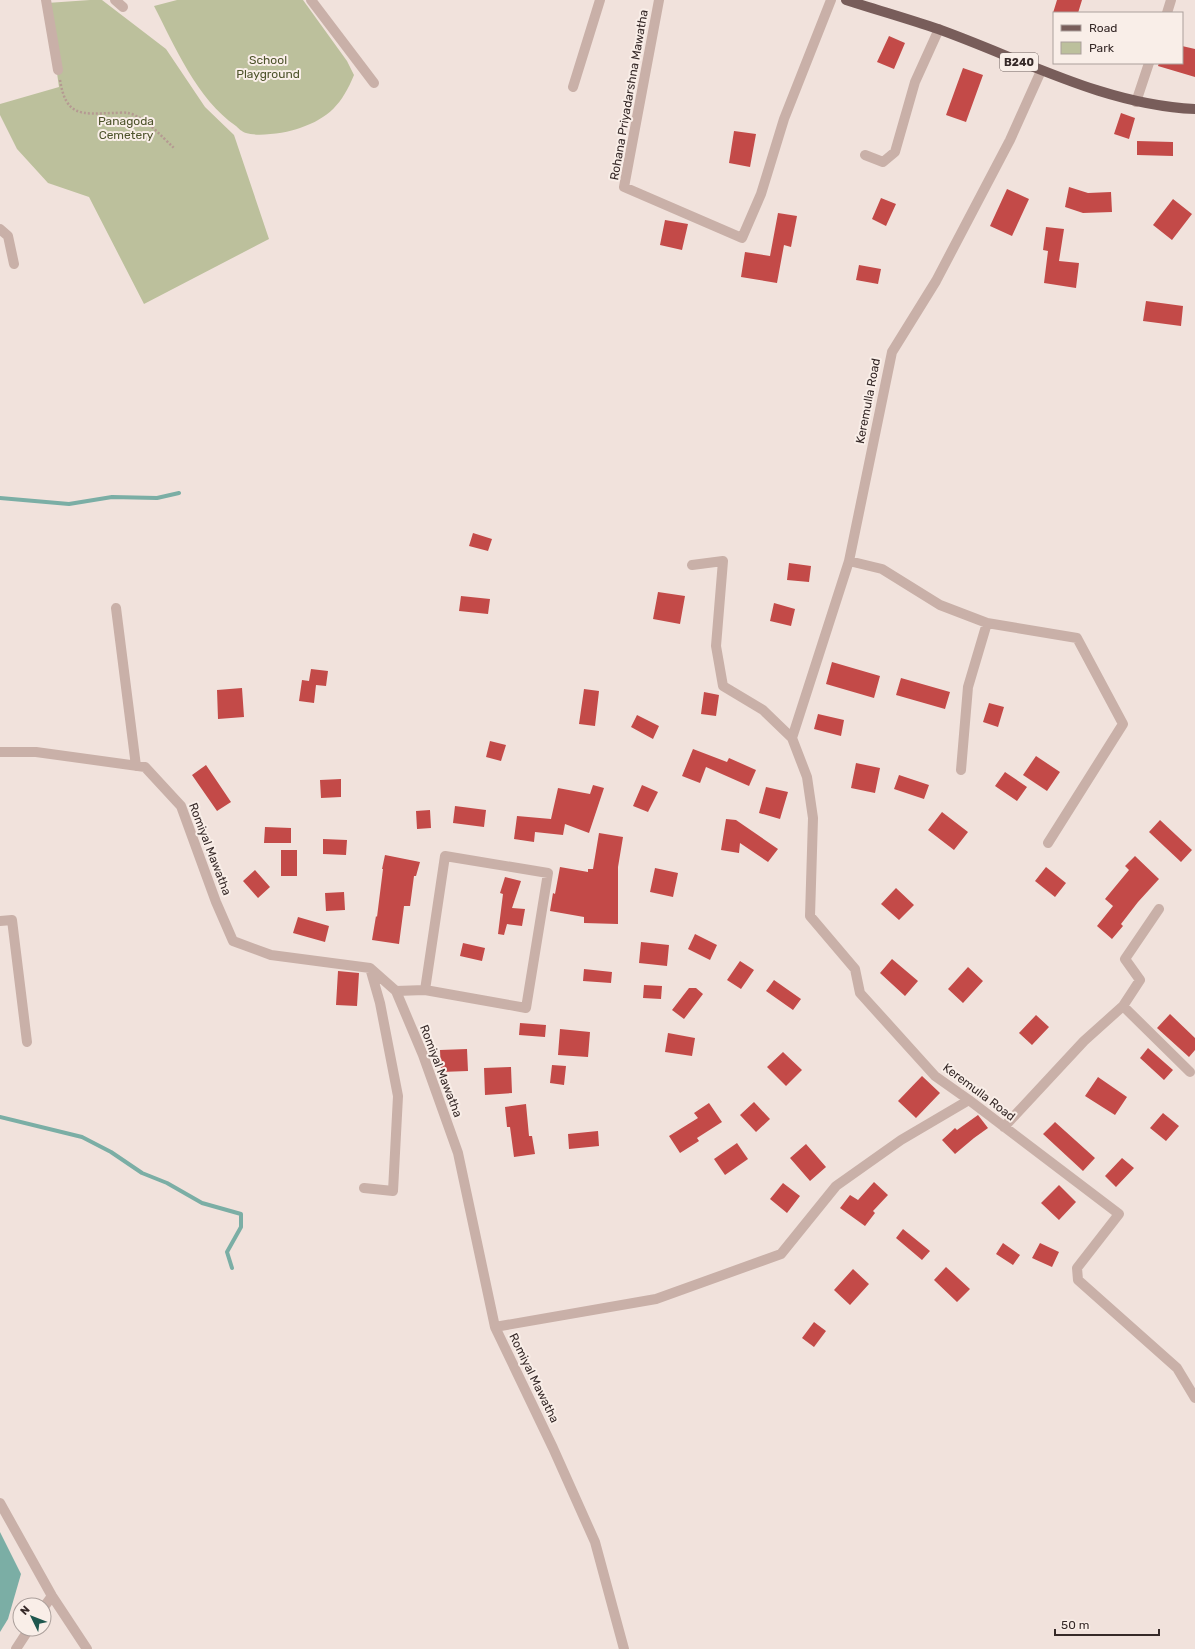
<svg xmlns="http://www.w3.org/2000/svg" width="1195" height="1649" font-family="Rubik,sans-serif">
<rect width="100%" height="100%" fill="#f1e2dc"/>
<path fill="#bcc09c" d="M90,0H102L166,49L205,107L234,135L269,239L144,304L89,197L48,183L17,149L0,115V104L59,87L47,3Z
M177,0H303L347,61L354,75C342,104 329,118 300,128C287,133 258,137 246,133C242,132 238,128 236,126C197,99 175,47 154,6Z"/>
<path fill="#7baea5" d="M0,1532L21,1574L8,1619L0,1632Z"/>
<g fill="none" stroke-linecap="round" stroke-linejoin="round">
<path stroke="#7baea5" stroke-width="4" d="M0,498L69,504L112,497L157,498L179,493
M0,1117L82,1137L111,1152L142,1173L167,1183L202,1203L241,1214V1227L227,1252L232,1268"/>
</g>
<path fill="#c34a48" d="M1057,0H1082L1078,13H1053Z
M889,36L905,43L894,69L877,62Z
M1182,46L1195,49V77L1158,66L1159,63H1182Z
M963,68L983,75L966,122L946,115Z
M1121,113L1135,118L1129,139L1114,134Z
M734,131L756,134L750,167L729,163Z
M1137,141L1173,142V156L1137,155Z
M1069,187L1088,193L1111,192L1112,212L1083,213L1065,207Z
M1007,189L1029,199L1012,236L990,226Z
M881,198L896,204L886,226L872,219Z
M1173,199L1192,214L1172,240L1153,225Z
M778,213L797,216L791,247L784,245L777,283L741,277L745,252L770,256Z
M665,220L688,224L682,250L660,245Z
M1046,227L1064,229L1059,261L1079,263L1076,288L1044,283L1048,251L1043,250Z
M859,265L881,269L878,284L856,280Z
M1146,301L1183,306L1181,326L1143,321Z
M473,533L492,539L488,551L469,546Z
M789,563L811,566L809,582L787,580Z
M658,592L685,596L680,624L653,619Z
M461,596L490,599L488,614L459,611Z
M774,603L795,609L791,626L770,621Z
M832,662L880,676L874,698L826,684Z
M311,669L328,671L326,686L316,685L314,703L299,701L302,680L309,681Z
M901,678L950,692L945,709L896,695Z
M242,688L244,717L218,719L217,690Z
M584,689L599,691L595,726L579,724Z
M704,692L719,695L716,716L701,714Z
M989,703L1004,707L998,727L983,722Z
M818,714L844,720L841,736L814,729Z
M637,715L659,726L653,739L631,727Z
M490,741L506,745L501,761L486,757Z
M693,749L727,762L729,758L756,770L749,786L706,767L700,783L682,776Z
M1036,756L1060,772L1047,791L1023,775Z
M856,763L880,768L875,793L851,788Z
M206,765L231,802L217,811L192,775Z
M1005,772L1027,787L1017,801L995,786Z
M899,775L929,785L924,799L894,789Z
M341,779V797L321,798L320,780Z
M593,785L604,788L589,833L565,824L563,835L535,832L534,842L514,839L517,816L551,819L558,788L590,794Z
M642,785L658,792L648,812L633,806Z
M766,787L788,792L780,819L759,813Z
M455,806L486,810L484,827L453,823Z
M430,810L431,828L417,829L416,811Z
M942,812L968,832L954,850L928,830Z
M726,819L736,820L778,849L768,862L740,843L739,853L721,850Z
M1160,820L1192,850L1181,862L1149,832Z
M265,827L291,828V843H264Z
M599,833L623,837L618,867V924L584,923V917L550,911L553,893L555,894L560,867L588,872V869H593Z
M323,839L347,840L346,855L323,854Z
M281,850H297V876H281Z
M385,855L420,862L416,876H414L410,906H404L399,944L372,940L376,916L377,917L383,869H382Z
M1135,856L1159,879L1138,902L1121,924L1123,926L1112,939L1097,926L1113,906L1105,899L1129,870L1125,866Z
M1046,867L1066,883L1055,897L1035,881Z
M655,868L678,873L673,897L650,892Z
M255,870L270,887L258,898L243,881Z
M505,877L521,881L512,908L525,909L522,926L507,924L504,935L498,934L503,894L500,893Z
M896,888L914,905L899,920L881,904Z
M344,892L345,910L326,911L325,893Z
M298,917L329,926L325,942L293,933Z
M695,934L717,945L710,960L688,949Z
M641,942L669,945L667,966L639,963Z
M463,943L485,948L482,961L460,956Z
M892,959L918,981L905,996L880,973Z
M740,961L754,970L741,989L727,980Z
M968,967L983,981L963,1003L948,989Z
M584,969L612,972L611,983L583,981Z
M338,971L359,973L357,1006L336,1005Z
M774,980L801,999L793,1010L766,991Z
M644,985L662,986L661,999L643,998Z
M689,988H696L703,994L684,1019L672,1010Z
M1170,1014L1195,1038V1050L1189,1057L1157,1028Z
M1036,1015L1049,1027L1032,1045L1019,1033Z
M520,1023L546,1025L545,1037L519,1035Z
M560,1029L590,1032L588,1057L558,1055Z
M668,1033L695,1038L692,1056L665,1052Z
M1148,1048L1173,1070L1164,1080L1140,1058Z
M467,1049L468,1071L441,1072L440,1050Z
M783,1052L802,1070L786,1086L767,1067Z
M552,1065L566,1066L564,1085L550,1083Z
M511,1067L512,1093L485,1095L484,1068Z
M922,1076L940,1093L916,1118L898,1101Z
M1098,1077L1127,1097L1115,1115L1085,1096Z
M754,1102L770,1119L756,1132L740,1115Z
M709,1103L722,1122L697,1138L699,1141L680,1153L669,1136L698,1118L694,1113Z
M526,1104L529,1136H532L535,1154L514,1157L510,1127H507L505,1107Z
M1163,1113L1179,1126L1166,1141L1150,1128Z
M978,1115L988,1128L974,1138L955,1154L942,1140L955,1128L957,1130Z
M1055,1122L1095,1158L1083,1171L1043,1134Z
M598,1131L599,1146L569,1149L568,1134Z
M737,1143L748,1159L725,1175L714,1159Z
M806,1144L826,1167L810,1181L790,1158Z
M1122,1158L1134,1168L1116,1187L1105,1176Z
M874,1182L888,1195L873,1211L875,1213L865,1226L840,1208L850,1195L858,1200Z
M783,1183L800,1196L787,1213L770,1199Z
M1059,1185L1076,1202L1059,1220L1041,1203Z
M903,1229L930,1251L922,1260L896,1238Z
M1003,1243L1020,1255L1013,1265L996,1254Z
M1040,1243L1059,1252L1052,1267L1032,1258Z
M946,1267L970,1289L957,1302L934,1280Z
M853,1269L869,1284L850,1305L834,1290Z
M814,1322L826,1331L814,1347L802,1338Z"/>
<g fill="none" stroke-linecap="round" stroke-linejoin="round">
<path stroke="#b59992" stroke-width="2.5" stroke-dasharray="2 2" stroke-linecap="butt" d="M60,80C66,117 81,114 113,113C117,113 124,112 128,113C144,116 162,137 174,148"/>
<path stroke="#c9b0a8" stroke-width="10" d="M46,0L58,70
M115,0L123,7
M311,0L374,83
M659,0L624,187L742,238L761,194L784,119L831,0
M1167,13L1171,0
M573,87L600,0
M1136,102L1149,63
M865,155L883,162L895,152L915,82L939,29
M0,229L8,236L14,264
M849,561L882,569L940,605L987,623L968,687L961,770
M692,565L723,561L716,646L723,686L763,710L792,738L849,561L892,352L936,281L1010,140L1041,71
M116,608L136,766
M987,623L1077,638L1123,724L1048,843
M792,738L807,777L813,818L810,916L855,969L860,993L935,1076L969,1100L1119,1214L1077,1268L1078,1280L1177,1368L1195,1398
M0,752H36L145,767L181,806L216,902L233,941L271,955L370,968L396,991L423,1055L458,1153L495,1327L553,1448L595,1542L624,1649
M0,921L12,920L27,1042
M396,991L425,990L445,856L548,873L526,1008L425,990
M1123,1006L1190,1072
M1004,1127L1084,1041L1123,1006L1140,980L1125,959L1159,909
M364,1188L393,1191L398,1096L380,1003L370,968
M495,1327L656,1299L781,1254L836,1186L901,1140L969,1100
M0,1503L52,1596L87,1649
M44,1607L52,1596
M16,1649L29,1629"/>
<path stroke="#785d5a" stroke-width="10" d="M846,0C877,10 908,19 938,29C1022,59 1104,105 1195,109"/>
</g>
<g text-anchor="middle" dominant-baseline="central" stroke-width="4" stroke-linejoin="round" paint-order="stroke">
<rect fill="#f9eee8" stroke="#706462" stroke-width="1" x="1000" y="53" width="38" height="18" rx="3"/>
<g font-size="11" font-weight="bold" fill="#362928">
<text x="1019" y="62">B240</text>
</g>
<g font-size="12" fill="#4e542c" stroke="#f9eee8">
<text x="268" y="60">School<tspan x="268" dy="14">Playground</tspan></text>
<text x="126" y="121">Panagoda<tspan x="126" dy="14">Cemetery</tspan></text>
</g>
<g font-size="12" fill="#362928" stroke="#f9eee8">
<text transform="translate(629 95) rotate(-80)">Rohana Priyadarshna Mawatha</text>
<text transform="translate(868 401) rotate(-79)">Keremulla Road</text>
<text transform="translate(210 849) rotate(69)">Romiyal Mawatha</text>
<text transform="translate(441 1071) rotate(69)">Romiyal Mawatha</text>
<text transform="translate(979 1092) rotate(37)">Keremulla Road</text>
<text transform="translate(534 1378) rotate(64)">Romiyal Mawatha</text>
</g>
</g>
<rect x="1053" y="12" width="130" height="52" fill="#f9eee8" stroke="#ab9f9b"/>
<rect x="1061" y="25" width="20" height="6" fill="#785d5a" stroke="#ab9f9b"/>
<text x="1089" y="32" font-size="12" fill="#362928">Road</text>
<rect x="1061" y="42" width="20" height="12" fill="#bcc09c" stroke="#ab9f9b"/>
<text x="1089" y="52" font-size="12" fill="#362928">Park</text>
<g transform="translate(32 1617) rotate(313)"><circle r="19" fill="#f9eee8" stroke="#ab9f9b"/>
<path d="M0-3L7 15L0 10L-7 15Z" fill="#1e574e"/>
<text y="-6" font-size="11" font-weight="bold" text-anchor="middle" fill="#362928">N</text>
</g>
<path d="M1055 1629v6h104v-6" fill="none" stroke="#362928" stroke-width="2"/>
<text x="1061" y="1629" font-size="12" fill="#362928" stroke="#f9eee8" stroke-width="3" paint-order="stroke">50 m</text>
</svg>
